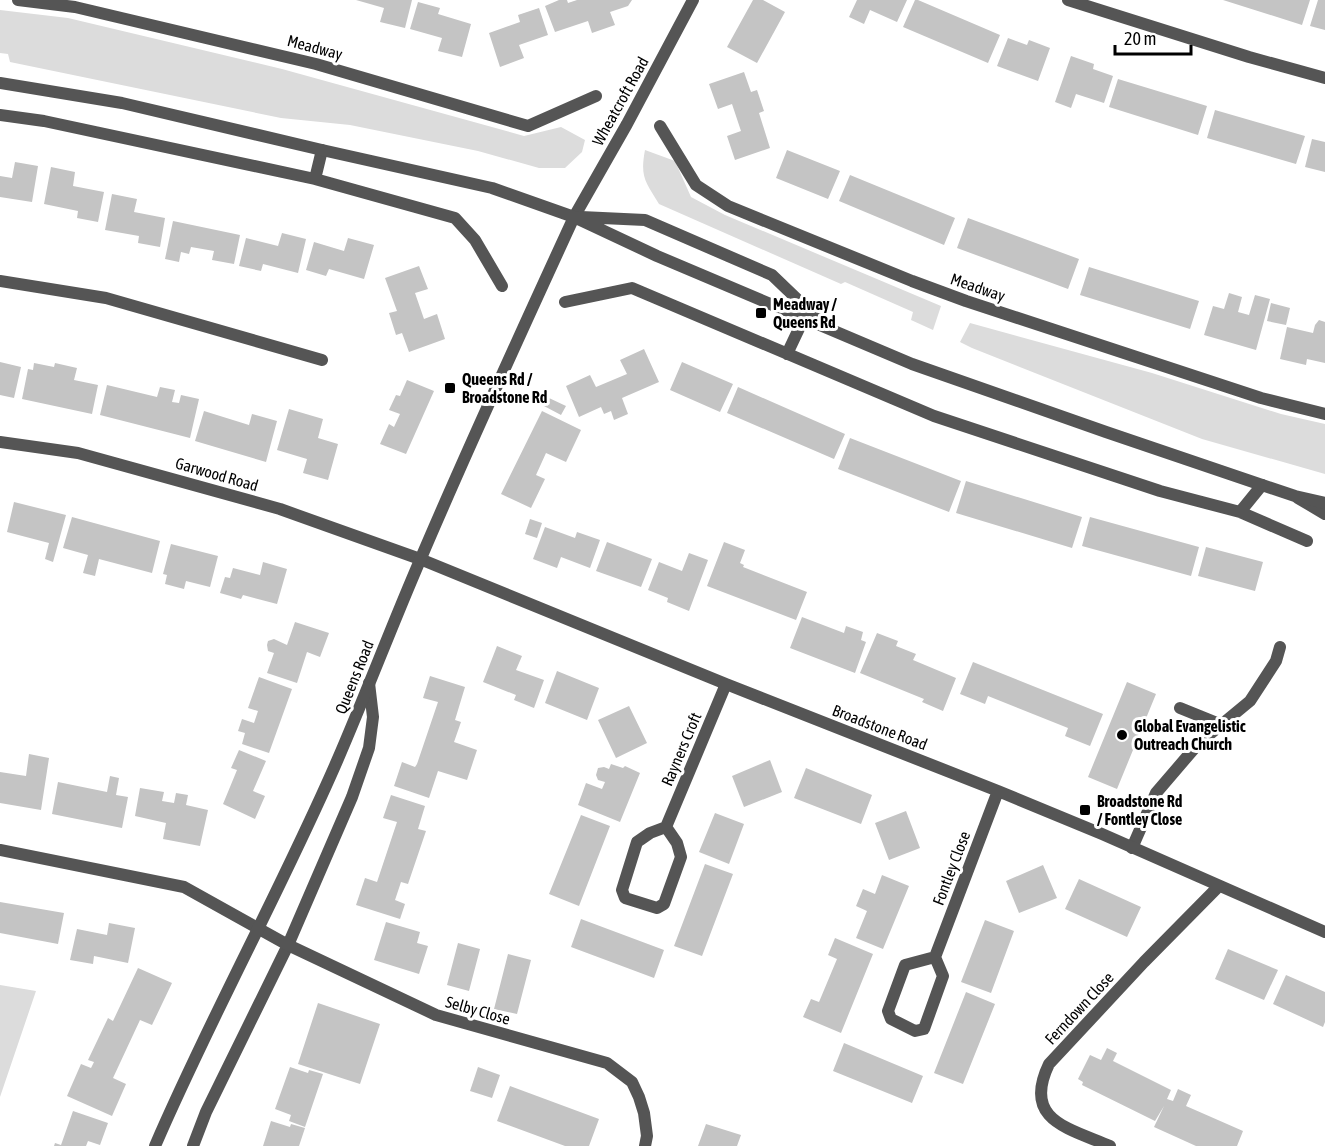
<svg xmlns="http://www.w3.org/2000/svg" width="1325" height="1146" font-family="'Asap Condensed',sans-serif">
<rect width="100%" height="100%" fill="#fff"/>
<path fill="#dcdcdc" d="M0,10L68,18L282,69L524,136L561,127L585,140L582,152L565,168H539L478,151L350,125L281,118L10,62L8,54L0,53Z
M645,150L675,161L691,197L725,215L941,306L933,330L911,320L913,312L845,282L841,284L659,204C645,181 640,177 645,150Z
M970,323L1152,373L1281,414L1325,424V474L1202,439L972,348L960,342Z
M0,985L36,991L0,1097Z"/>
<path fill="#c4c4c4" d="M356,0H412L405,28L380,22L384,8Z
M559,0H567L568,3L577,0H632L628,6L610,12L615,25L592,33L588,21L555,32L545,6Z
M753,0H763L785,12L757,63L727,47Z
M857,0H907L897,22L870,10L864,24L849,17Z
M915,0H918L1000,35L988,63L903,27Z
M1223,0H1310L1302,25Z
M1318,0H1325V30L1310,26Z
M418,2L440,8L438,14L471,24L462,57L438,51L442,38L410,29Z
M539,8L548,35L519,45L524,58L500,67L489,33L520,22L518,15Z
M1008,38L1027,45L1029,40L1050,48L1038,81L997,66Z
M1071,56L1094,64L1093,69L1113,76L1104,103L1076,94L1071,108L1055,102Z
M744,72L751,92L757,90L764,111L759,113L770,148L735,160L727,136L741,131L732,104L718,109L709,84Z
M1118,79L1207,106L1198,135L1109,107Z
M1215,110L1305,136L1296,164L1207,138Z
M1312,139L1325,142V172L1305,167Z
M787,150L840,171L828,199L776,178Z
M15,162L38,166L32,202L0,197V176L12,178Z
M51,167L75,172L73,186L104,192L98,222L77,218L78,211L44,204Z
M850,175L955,218L944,245L839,201Z
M112,194L137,199L134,212L165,218L160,247L138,243L139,236L105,230Z
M968,218L1079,259L1068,289L957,248Z
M173,221L240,235L234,264L212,260L214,251L191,247L189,254L181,252L179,262L165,259Z
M282,233L306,239L298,273L263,264L261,271L239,266L246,238L278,246Z
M348,238L374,245L364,279L329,269L326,276L306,270L314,242L344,251Z
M419,266L428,289L415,293L424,319L437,314L445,339L409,352L402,333L396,335L389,313L397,311L385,278Z
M1089,267L1199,301L1190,329L1080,295Z
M1229,293L1242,297L1238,312L1249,315L1255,295L1270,299L1256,350L1204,335L1213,306L1224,309Z
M1271,303L1290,308L1286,325L1267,321Z
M1319,320L1325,322V363L1307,359L1306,365L1280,359L1287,327L1313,333L1315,325Z
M644,349L659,382L622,398L628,414L614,420L611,411L604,414L601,407L579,417L566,386L590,375L596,387L627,374L620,360Z
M0,362L21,367L14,398L0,395Z
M682,362L733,384L720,412L670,390Z
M34,363L54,367L55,363L77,368L74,380L98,385L92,414L22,399L28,369L33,370Z
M407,380L434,391L406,454L380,444L389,424L394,427L400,414L389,410L396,395L400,396Z
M107,385L157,397L160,387L175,390L172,402L179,403L181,395L199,399L190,438L100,415Z
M738,387L845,434L834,459L727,413Z
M549,398L566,406L561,415L544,406Z
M289,409L323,419L318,438L338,444L328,480L303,473L307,459L277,450Z
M204,411L249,425L252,414L277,421L266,462L195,441Z
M542,411L581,430L566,462L546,453L536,475L545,479L531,508L501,494Z
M850,438L961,481L949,512L838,469Z
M966,481L1082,517L1072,548L956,513Z
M14,502L66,515L53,562L45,559L49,543L7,532Z
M72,517L160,541L152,573L99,559L95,576L83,573L88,555L63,548Z
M1090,517L1199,547L1191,576L1082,546Z
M530,519L542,523L537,538L525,534Z
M545,527L575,538L577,532L600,540L590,568L561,557L557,568L533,559Z
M607,542L652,559L641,587L596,571Z
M724,542L745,550L740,563L744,565L743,567L807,592L796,620L707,586Z
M171,544L218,556L210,587L186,581L184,589L165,584L167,575L163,574Z
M1206,547L1263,562L1255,591L1198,576Z
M689,553L708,560L689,611L667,602L668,598L648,590L659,562L682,571Z
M263,562L287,569L277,604L243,595L241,599L220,593L225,577L230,578L233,568L260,575Z
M802,617L844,633L846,626L863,632L861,640L866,642L855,673L790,648Z
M295,622L329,633L320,657L307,652L297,683L267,673L274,653L268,651L267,645L268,641L274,639L287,645Z
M877,633L898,641L896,646L916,654L913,660L956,678L943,711L922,702L924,699L860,673Z
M497,646L522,656L516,670L544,680L534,708L514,700L516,695L483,682Z
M973,662L1103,714L1090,746L1065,736L1068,728L988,696L985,704L960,694Z
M557,671L599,688L587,720L545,703Z
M430,676L465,687L455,720L461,722L454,742L477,750L467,780L438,771L429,798L394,786L402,762L415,767L417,764L438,702L423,698Z
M259,677L292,689L269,753L242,744L245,733L238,731L242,719L254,723L258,711L248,708Z
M1127,682L1156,694L1117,789L1088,777Z
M629,706L647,743L616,758L598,720Z
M239,750L266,761L253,791L265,796L255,819L223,804L237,770L231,768Z
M29,754L49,758L41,810L0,803V772L26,776Z
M770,760L782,792L744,807L732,776Z
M611,764L623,768L625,766L640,773L620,822L578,805L586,783L602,789L605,782L598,780L596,775L598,768L604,767L609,769Z
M806,768L872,795L861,824L794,798Z
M110,776L119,778L116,795L128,797L122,828L52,814L58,782L107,792Z
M140,788L164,792L162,801L174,803L176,793L188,795L186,805L208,810L200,846L163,839L166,823L135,816Z
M391,795L425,806L418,829L426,831L408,884L401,882L395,900L405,904L400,919L356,905L365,878L377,882L397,822L383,818Z
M906,811L920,848L889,860L875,823Z
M715,813L744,824L729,864L699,852Z
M581,815L610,826L579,906L549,894Z
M705,864L733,874L702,956L674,946Z
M1043,865L1057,898L1019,913L1006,881Z
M882,875L909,886L883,949L856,938L867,911L856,906L863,889L875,894Z
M1079,879L1141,907L1127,937L1065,909Z
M0,902L64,913L58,944L0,933Z
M581,919L664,950L654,978L571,947Z
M985,920L1014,931L991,993L961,982Z
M386,922L420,932L417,943L428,946L419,974L374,960Z
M109,923L135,928L128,963L94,956L93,964L70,960L77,929L107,935Z
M835,938L873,954L841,1033L803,1017L811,999L819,1002L837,959L828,955Z
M458,943L480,949L469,991L447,985Z
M1228,949L1278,970L1264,1000L1215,979Z
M508,954L531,960L517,1014L494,1009Z
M138,968L172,983L152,1025L140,1020L113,1078L126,1084L112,1116L67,1096L81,1064L91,1068L94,1062L88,1060L108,1018L113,1021Z
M1286,975L1325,992V1022L1323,1027L1273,1004Z
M966,992L995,1004L963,1084L934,1073Z
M318,1003L380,1024L360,1084L298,1064Z
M844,1043L923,1076L912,1103L833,1071Z
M1107,1048L1117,1053L1113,1061L1171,1090L1167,1099L1173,1101L1178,1089L1191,1095L1186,1106L1243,1131L1237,1146H1196L1154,1127L1164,1106L1155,1121L1082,1085L1083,1082L1078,1079L1090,1055L1101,1060Z
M290,1067L308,1073L309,1070L323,1074L305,1127L289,1121L291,1115L275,1109Z
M478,1067L500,1075L492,1098L470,1091Z
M510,1086L599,1119L589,1146H565L497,1121Z
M73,1111L108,1123L100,1145L88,1141L86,1146H54L55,1143L61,1145Z
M271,1121L290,1127L291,1124L305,1128L299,1146H263Z
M706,1124L741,1135L737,1146H698Z"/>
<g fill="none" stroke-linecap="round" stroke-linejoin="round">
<path stroke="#555" stroke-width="12" d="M0,281L106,298L322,360
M1180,708L1222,725
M1132,848L1156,793L1198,744L1250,701L1276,661L1280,647
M193,1146L206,1112L288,945L352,797L369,748L373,717L369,683"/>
<path stroke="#555" stroke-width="12" d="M18,0L75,7L316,64L528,126L596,96
M1068,0L1249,57L1325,78
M0,115L44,121L315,179L455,218L475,240L502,286
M660,126L696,185L728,206L912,281L966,301L1261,398L1325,414
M315,179L322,150
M574,217L627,124L693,0
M565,302L632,288L934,416L1160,491L1240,512L1307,541
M787,354L804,318
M0,442L78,453L280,509L420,559L726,684L998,791L1102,834L1325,932
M1298,498L1325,514
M1240,512L1262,485
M666,827L677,843L681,857L664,904L657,908L625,898L622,890L637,842L650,833L666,827L726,684
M0,850L184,887L288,945L436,1015L607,1063L632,1082L639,1097L644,1113L647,1136L645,1146
M935,957L905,965L888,1011L891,1019L915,1031L924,1029L943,976L935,957L998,791
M1110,1146C1068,1128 1022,1120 1049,1064L1144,962L1219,886"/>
<path stroke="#555" stroke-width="12" d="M0,83L122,103L322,150L492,188L574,217L657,256L912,364L1106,432L1262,485L1295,496L1325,503
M581,217L645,220L772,275L823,324
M155,1146C211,1016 280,892 337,761C366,694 392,625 421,558C470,443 522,330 574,217"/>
</g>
<g fill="#000" stroke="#fff" stroke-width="2">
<rect x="755" y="307" width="12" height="12" rx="3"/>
<rect x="444" y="382" width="12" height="12" rx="3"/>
<circle cx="1122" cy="735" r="6"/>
<rect x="1079" y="804" width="12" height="12" rx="3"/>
</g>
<g text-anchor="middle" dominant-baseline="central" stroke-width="6" stroke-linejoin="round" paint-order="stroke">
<g font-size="16" fill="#000" stroke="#fff">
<text transform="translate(315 47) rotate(15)">Meadway</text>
<text transform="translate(620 101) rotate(-61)">Wheatcroft Road</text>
<text transform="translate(978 287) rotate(19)">Meadway</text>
<text transform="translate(217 474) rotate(16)">Garwood Road</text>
<text transform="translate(354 677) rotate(-68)">Queens Road</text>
<text transform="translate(880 727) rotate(21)">Broadstone Road</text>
<text transform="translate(681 749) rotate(-67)">Rayners Croft</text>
<text transform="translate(951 868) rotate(-69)">Fontley Close</text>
<text transform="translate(1079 1008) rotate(-47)">Ferndown Close</text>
<text transform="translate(478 1010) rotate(16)">Selby Close</text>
</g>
<g font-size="16" font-weight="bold" fill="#000" stroke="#fff" text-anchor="start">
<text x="773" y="304">Meadway /<tspan x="773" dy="18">Queens Rd</tspan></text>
<text x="462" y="379">Queens Rd /<tspan x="462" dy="18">Broadstone Rd</tspan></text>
<text x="1134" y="726">Global Evangelistic<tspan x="1134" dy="18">Outreach Church</tspan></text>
<text x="1097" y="801">Broadstone Rd<tspan x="1097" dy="18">/ Fontley Close</tspan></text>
</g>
</g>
<path d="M1115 45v9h76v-9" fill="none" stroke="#000000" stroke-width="3"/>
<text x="1124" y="45" font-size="18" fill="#000000" stroke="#ffffff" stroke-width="4.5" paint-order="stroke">20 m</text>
</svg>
